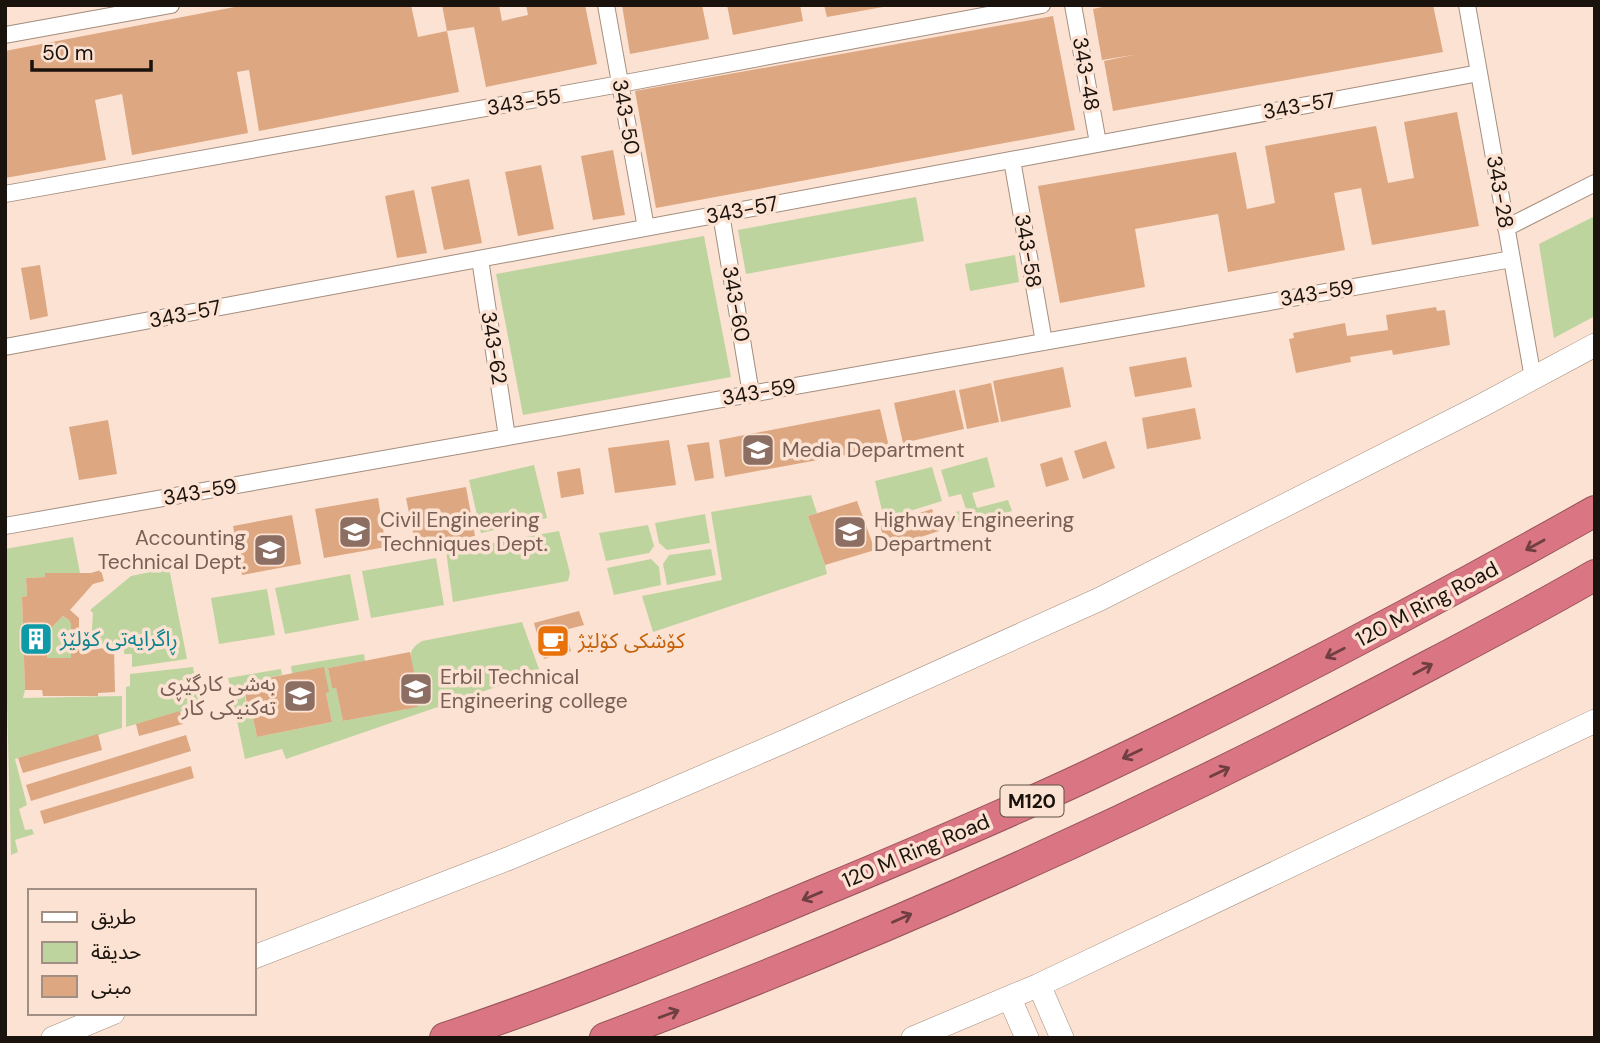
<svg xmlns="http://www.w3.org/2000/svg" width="1600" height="1043" font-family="'DM Sans','Noto Sans Arabic',sans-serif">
<rect width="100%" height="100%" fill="#fbe2d2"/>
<path fill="#bed49f" d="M916,197L924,241L746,274L738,230Z
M1595,216V316L1554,338L1539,244Z
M704,236L731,377L523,415L496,274Z
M1015,255L1019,282L970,291L965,264Z
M987,457L995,487L972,493L977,508L1008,500L1012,511L960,526L956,512L966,509L961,494L949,497L941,470Z
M534,465L547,518L481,533L469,480Z
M932,467L942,501L884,519L875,481Z
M811,495L817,513L808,516L825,565L827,574L653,632L642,596L722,580L711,512Z
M705,514L710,543L667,550L659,543L655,523Z
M648,525L654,546L649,553L606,561L599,533Z
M559,531L570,573L568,581L453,602L446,551Z
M73,537L80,573H45V577L26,578L27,596L22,597L25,690L23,698L122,696V728L15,759L27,805L19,809L25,830L32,829L34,834L15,840L18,852L11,855L5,624V549Z
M711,549L716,575L667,585L663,564L669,555Z
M436,558L444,605L371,618L362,571Z
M651,559L659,567L661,585L614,595L607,568Z
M169,568L187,659L132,667V654H124V646L91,643L93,613L90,610L131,576Z
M350,574L359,620L285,634L275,588Z
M267,589L275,635L219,644L211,598Z
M63,616L69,620L71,624V658H47L49,630Z
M522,622L540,672L286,759L282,749L245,759L228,678L281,669L282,675L243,683L246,703H250L257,737L332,722L326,693L292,673L291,666L364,654L365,661L328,668L332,688H336L343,721L417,707L412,677H414C411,660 405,651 422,641Z
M193,667L200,706L126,727V687L130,686V674Z"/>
<path fill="#dda782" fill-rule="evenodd" d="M245,5H411L418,37L447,31L459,92L259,131L249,70L237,72L248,133L132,155L122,94L95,100L106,160L5,178V51Z
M442,5H499L502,21L528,15L526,5H585L597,64L486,87L474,27L447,31Z
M622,5H702L709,39L630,54Z
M727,5H800L803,21L733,35Z
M824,5H883V7L827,17Z
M1112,5H1433L1443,52L1113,111L1104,61L1133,55L1102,60L1093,9Z
M1053,16L1075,130L656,208L635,91Z
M1457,112L1479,226L1372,245L1361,188L1334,193L1345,250L1228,272L1218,214L1135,229L1145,287L1060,303L1038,186L1236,152L1247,209L1275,203L1265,146L1376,126L1388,183L1414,178L1404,122Z
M613,150L625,215L593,220L581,156Z
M541,165L554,229L518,236L505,172Z
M469,179L482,243L444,250L431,187Z
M414,190L427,253L397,258L385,196Z
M40,265L48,316L30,320L21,268Z
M1436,307L1437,311L1445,310L1450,345L1393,355L1392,350L1350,357L1351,362L1296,373L1289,339L1294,338L1293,333L1345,323L1347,336L1388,330L1386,315Z
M1186,357L1192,387L1135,397L1129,367Z
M1063,367L1071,407L1001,422L993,381Z
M991,383L999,422L967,429L959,390Z
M955,390L964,429L903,443L894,403Z
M1195,408L1201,439L1147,449L1142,418Z
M880,409L889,447L725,477L719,440Z
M108,420L117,474L79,480L69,427Z
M669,440L676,485L615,493L608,448Z
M1106,441L1115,468L1083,479L1074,451Z
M709,442L714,478L695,481L687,445Z
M1062,457L1069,480L1046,487L1040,464Z
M580,468L584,494L561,498L557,472Z
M466,487L475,536L416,547L406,498Z
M378,498L386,547L324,558L315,509Z
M857,501L875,550L825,565L808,516Z
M932,509L939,531L887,548L880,526Z
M292,515L301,564L242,575L233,526Z
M101,570L104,581L93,584L70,610L79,618V649L114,648L115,692L98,693V696H43L42,690H25L22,597L27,596L26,578L45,577V573H91ZM63,616L69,620L71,624V658H47L49,630Z
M579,611L584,625L565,630L571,651L544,659L534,623Z
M410,652L415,677H412L418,707L343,721L336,688H332L328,668Z
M324,667L329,692L326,693L332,722L257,737L250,703L247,704L243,683Z
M180,711L183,724L139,736L136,724Z
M98,734L102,750L23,773L18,758Z
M186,735L191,751L31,801L26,785Z
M191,766L194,778L44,824L40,811Z"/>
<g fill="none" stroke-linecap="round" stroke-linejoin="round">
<defs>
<path id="street" d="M606,5L646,228
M1073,5L1098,143
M1467,5L1533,378
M5,35L171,5
M1012,160L1044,342
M5,194L620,84L1042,5
M721,214L751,394
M1506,228L1595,183
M480,259L507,437
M5,347L1479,73
M5,526L1512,259"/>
<path id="secondary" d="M254,957L510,858L646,801L790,739L1100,599L1479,407L1595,345
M1039,985L1062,1038
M1010,999L1027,1038
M53,1038L113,1013
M913,1038L1039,985L1595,721"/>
<path id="highway" d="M445,1038C570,996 692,946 813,895C905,857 997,818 1087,776C1260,694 1428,605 1595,511
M605,1038C875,937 1137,819 1392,685C1460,649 1528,614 1595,575"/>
</defs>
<use href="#street" stroke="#a38d7e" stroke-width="18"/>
<use href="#secondary" stroke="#a38d7e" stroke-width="24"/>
<use href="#highway" stroke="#97535a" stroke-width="32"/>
<use href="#street" stroke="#fff" stroke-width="16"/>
<use href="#secondary" stroke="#fff" stroke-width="23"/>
<use href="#highway" stroke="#da7684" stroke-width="30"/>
</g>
<defs><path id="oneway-shaft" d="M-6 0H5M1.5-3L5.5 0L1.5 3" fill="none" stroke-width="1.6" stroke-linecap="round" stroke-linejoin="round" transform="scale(1.75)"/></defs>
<g stroke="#703f42">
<use href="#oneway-shaft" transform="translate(1535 545) rotate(151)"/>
<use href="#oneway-shaft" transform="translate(1335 653) rotate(153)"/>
<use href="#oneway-shaft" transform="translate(1423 669) rotate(-28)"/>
<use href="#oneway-shaft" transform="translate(1132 754) rotate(154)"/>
<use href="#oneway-shaft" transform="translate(1220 772) rotate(-26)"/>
<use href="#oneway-shaft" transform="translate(812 896) rotate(157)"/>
<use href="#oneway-shaft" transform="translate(902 918) rotate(-24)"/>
<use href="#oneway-shaft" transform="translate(669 1014) rotate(-20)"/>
</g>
<defs>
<symbol id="university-square" viewBox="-11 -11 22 22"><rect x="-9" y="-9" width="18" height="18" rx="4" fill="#8d6e63" stroke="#fbe2d2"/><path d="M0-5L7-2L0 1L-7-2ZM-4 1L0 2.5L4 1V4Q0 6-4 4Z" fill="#fff"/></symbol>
<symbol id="building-square" viewBox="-11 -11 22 22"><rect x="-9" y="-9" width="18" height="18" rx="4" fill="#0f9aa8" stroke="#fbe2d2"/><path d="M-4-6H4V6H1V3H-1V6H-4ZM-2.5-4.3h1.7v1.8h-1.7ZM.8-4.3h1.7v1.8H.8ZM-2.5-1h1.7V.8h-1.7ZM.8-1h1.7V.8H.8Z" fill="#fff"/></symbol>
<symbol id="cafe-square" viewBox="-11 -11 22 22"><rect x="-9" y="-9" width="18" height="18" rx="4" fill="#e8710a" stroke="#fbe2d2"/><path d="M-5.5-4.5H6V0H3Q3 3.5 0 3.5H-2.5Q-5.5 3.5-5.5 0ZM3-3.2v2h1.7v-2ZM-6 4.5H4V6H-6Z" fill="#fff"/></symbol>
</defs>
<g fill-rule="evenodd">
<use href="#university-square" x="739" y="431" width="38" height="38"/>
<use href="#university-square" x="336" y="513" width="38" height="38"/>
<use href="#university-square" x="831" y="513" width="38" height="38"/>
<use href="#university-square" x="251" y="531" width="38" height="38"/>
<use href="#building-square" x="17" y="620" width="38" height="38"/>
<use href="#cafe-square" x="534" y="622" width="38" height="38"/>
<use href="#university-square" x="397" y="670" width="38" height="38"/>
<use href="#university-square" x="281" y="677" width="38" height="38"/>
</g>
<g text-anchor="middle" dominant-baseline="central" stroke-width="7" stroke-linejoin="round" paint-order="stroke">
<rect fill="#fbe2d2" stroke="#5e5047" stroke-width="2" x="1000.5" y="785.5" width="63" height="31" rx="5"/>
<g font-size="19" font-weight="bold" fill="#1a120c">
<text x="1032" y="801">M120</text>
</g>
<g font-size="21" fill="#1a120c" stroke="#fbe2d2">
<text transform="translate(1086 74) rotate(80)">343-48</text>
<text transform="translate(524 102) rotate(-10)">343-55</text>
<text transform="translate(1299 106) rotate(-10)">343-57</text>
<text transform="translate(626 117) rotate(80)">343-50</text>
<text transform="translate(1500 192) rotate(80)">343-28</text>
<text transform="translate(742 210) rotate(-11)">343-57</text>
<text transform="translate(1028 251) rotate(80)">343-58</text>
<text transform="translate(1317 293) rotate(-10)">343-59</text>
<text transform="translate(736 304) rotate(80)">343-60</text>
<text transform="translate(185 314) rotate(-11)">343-57</text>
<text transform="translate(494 348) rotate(81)">343-62</text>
<text transform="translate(759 392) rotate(-10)">343-59</text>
<text transform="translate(200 492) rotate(-10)">343-59</text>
<text transform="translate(1427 604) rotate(-28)">120 M Ring Road</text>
<text transform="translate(916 851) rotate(-23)">120 M Ring Road</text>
</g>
<g font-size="21" fill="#785e54" stroke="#fbe2d2" text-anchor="start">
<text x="782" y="450">Media Department</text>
<text x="380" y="520">Civil Engineering<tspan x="380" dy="24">Techniques Dept.</tspan></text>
<text x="874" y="520">Highway Engineering<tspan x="874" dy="24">Department</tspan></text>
<text x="246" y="538" text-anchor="end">Accounting<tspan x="246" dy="24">Technical Dept.</tspan></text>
<text x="440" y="677">Erbil Technical<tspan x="440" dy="24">Engineering college</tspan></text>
<text x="276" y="684" text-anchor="end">بەشی کارگێڕی<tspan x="276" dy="24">تەکنیکی کار</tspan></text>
</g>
<g font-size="21" fill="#0d838f" stroke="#fbe2d2" text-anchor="start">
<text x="60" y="639">ڕاگرایەتی کۆلێژ</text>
</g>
<g font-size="21" fill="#c56008" stroke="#fbe2d2" text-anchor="start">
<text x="578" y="641">کۆشکی کۆلێژ</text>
</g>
</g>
<rect width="1600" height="1043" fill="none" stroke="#1a120c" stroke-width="14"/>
<rect x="28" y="889" width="228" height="126" fill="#fbe2d2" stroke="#a18f83" stroke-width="2"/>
<rect x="42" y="912" width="35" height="10" fill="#ffffff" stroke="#a18f83" stroke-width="2"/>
<text x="91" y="924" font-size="21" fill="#1a120c">طريق</text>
<rect x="42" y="942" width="35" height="21" fill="#bed49f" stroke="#a18f83" stroke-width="2"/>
<text x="91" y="959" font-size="21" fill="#1a120c">حديقة</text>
<rect x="42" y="976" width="35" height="21" fill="#dda782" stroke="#a18f83" stroke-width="2"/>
<text x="91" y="994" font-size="21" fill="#1a120c">مبنى</text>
<path d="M32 60v10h119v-10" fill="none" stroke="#1a120c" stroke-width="3.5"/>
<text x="42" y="60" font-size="21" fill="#1a120c" stroke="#fbe2d2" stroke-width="5" paint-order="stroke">50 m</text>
</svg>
